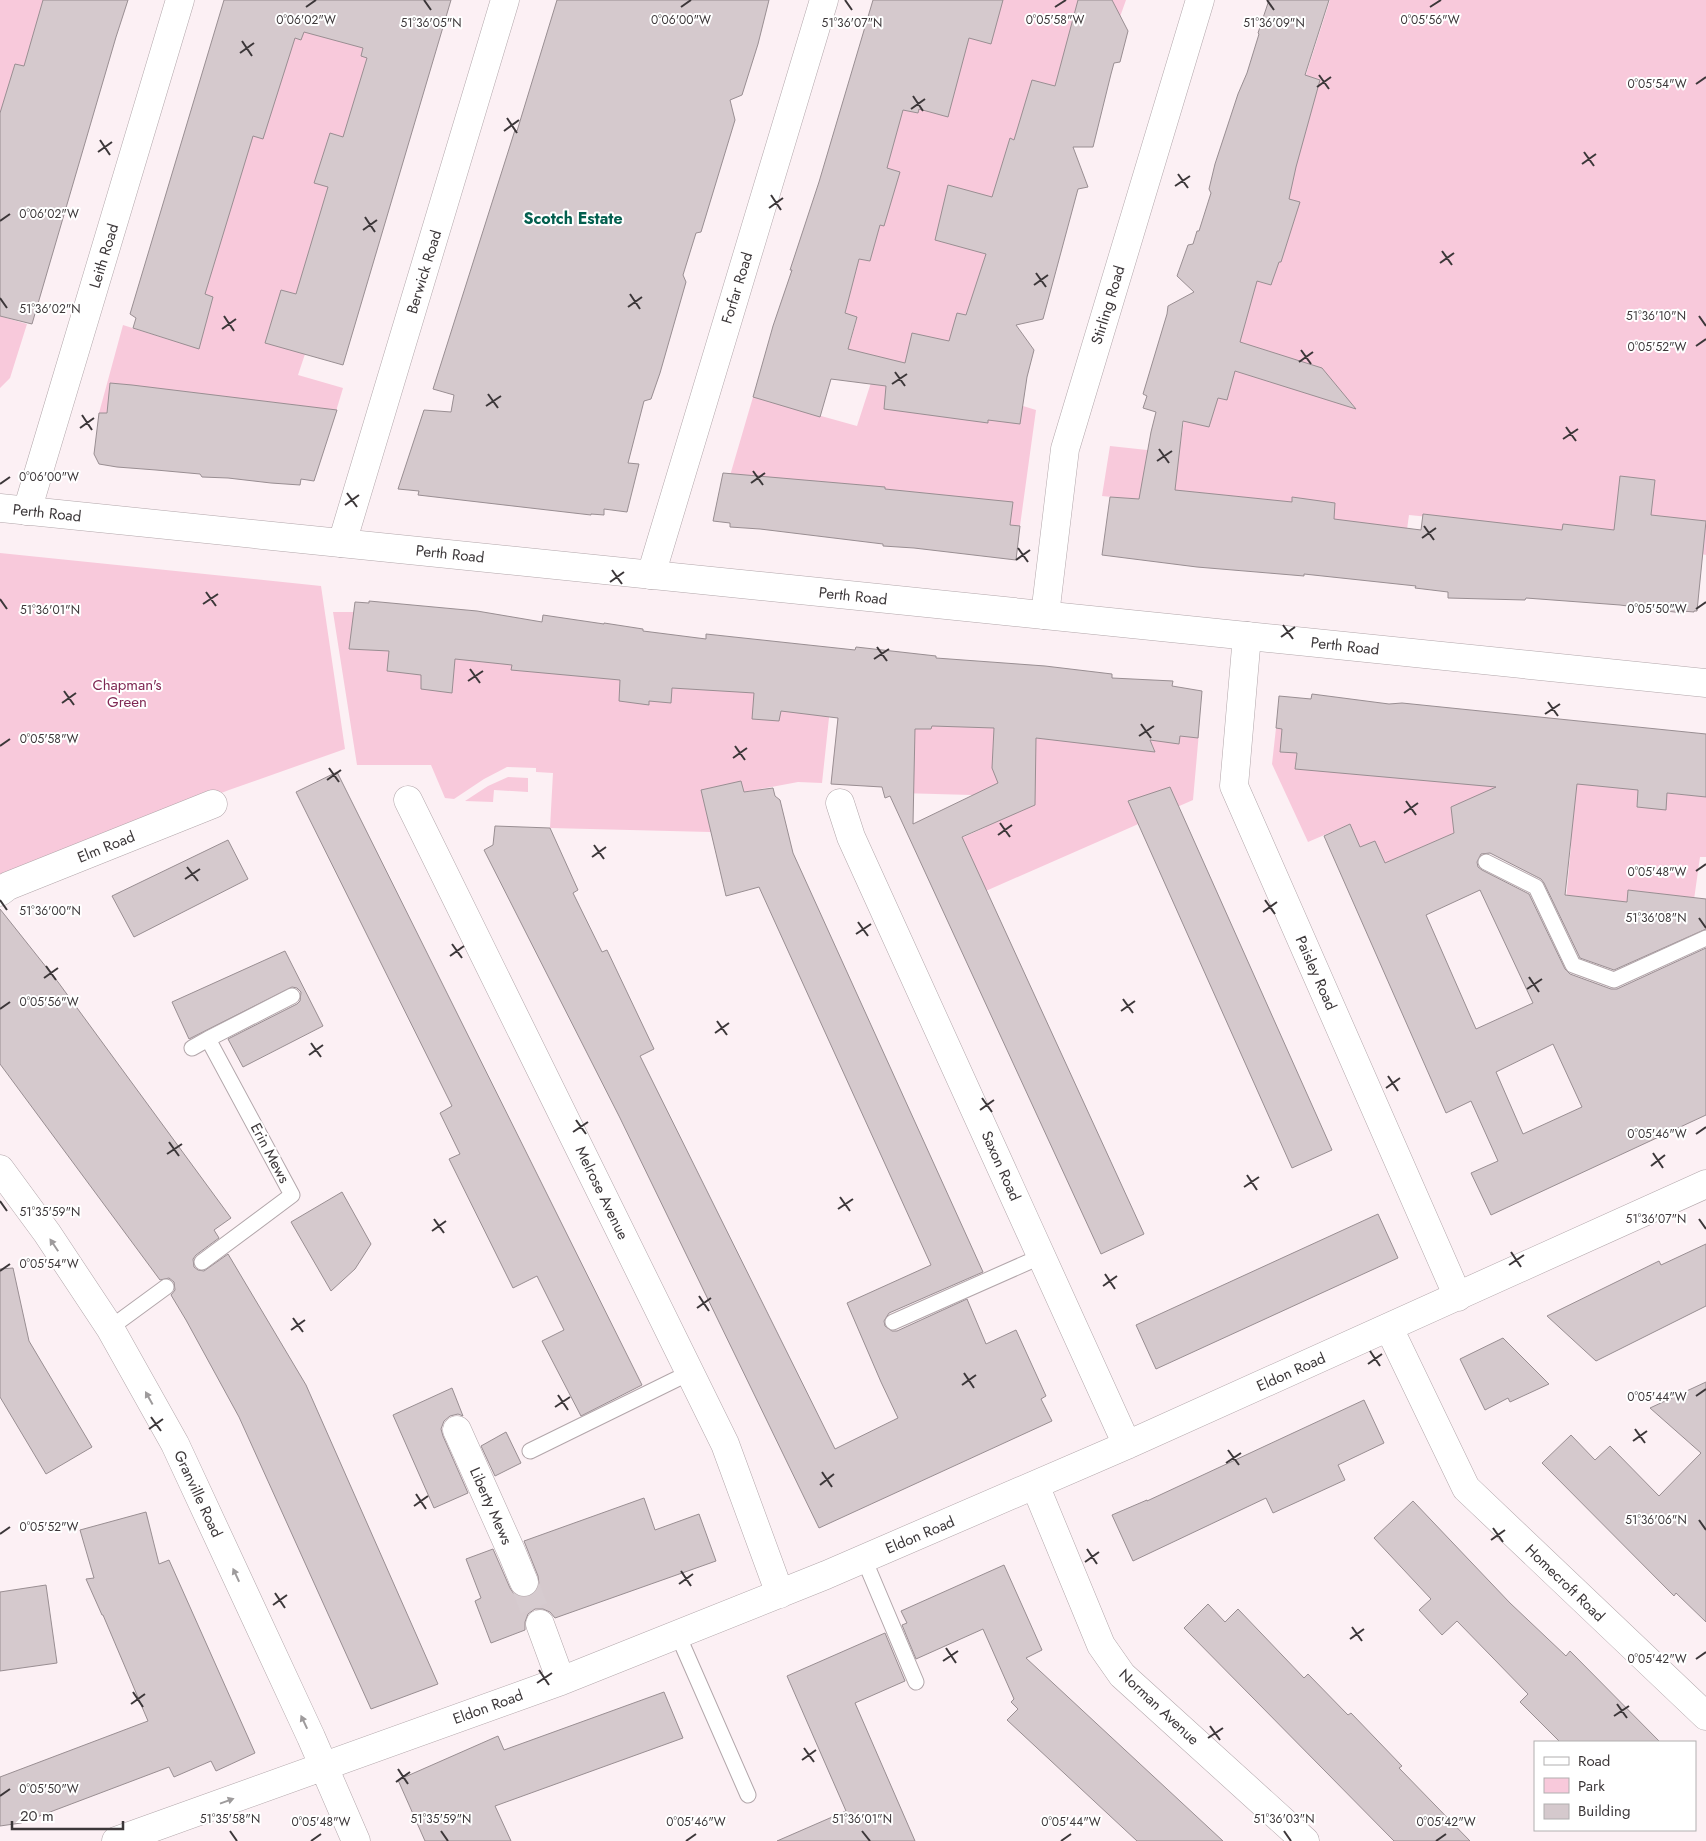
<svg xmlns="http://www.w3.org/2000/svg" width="1706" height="1841" font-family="Jost,sans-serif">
<rect width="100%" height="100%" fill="#fcf0f4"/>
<path fill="#f8c9db" d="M0,0H82L0,296Z
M279,0H401L305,354L298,375L343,388L334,418L288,439L99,413L123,325L170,340Z
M938,0H1126L983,400L1023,406L1036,410L1019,533L729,479L753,397L857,426L878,361L833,347L837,336L851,340L857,318L845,314L892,122Z
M1330,0H1706V555L1627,537L1409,515L1406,537L1334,520L1102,496L1110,446L1147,450L1179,452L1184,421L1194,423Z
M0,316L27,324L10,378L0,388Z
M0,553L321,586L345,749L229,790L0,879Z
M333,612H354L832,690L822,783L798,782L744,792L718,828L710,832L550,828L553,773L536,772V768L507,767L484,779L454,799L445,798L431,765H357Z
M840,694L1199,732L1193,800L979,894L955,841L986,827L972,795L899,793L882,787L831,784Z
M1276,728L1673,794L1706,796V857H1700L1690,928L1565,911L1571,846L1470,837L1454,833L1385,863L1375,841L1360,847L1350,824L1308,842L1272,764Z
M508,777L528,778V792L494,790L493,802L465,801L488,786Z"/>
<path fill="#d5c9cd" stroke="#998e92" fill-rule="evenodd" d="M43,0H128L116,37L32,324L0,316V113L15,64L24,66Z
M224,0H451L343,365L265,343L281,290L296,294L328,187L314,183L330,133L343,137L367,58L361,56L363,48L304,32L301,40L295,38L263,139L253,136L205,294L213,297L199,349L133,328L136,318L130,314Z
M557,0H769L758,44L742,95L730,100L735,120L701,232L696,233L683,275L686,282L660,373L651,399L644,401L628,463L639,464L627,512L604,509V515L591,514V515L418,495L419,491L398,489L424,410L451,412L454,395L433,389L515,130L517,131Z
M873,0H1003L991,44L969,38L948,117L919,109L918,113L903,110L887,168L900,172L884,226L880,225L870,261L859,259L845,313L857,317L848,349L905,363L912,333L949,341L957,313L966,315L986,254L935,240L948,185L992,197L1010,138L1014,140L1032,80L1055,86L1078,0H1112L1128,31L1120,62L1114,63L1111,74L1093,147H1073L1088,187L1078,189L1043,319L1016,325L1034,350L1027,377L1020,424L988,420V423L884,409L886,386L831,379L820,417L753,397L773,326L792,270H790L819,182Z
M1269,0H1329L1305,75L1320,80L1296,167L1289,199L1300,202L1281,262H1279L1271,285L1257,281L1240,342L1322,368L1356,409L1235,371L1227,400L1218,398L1209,427L1183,421L1175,490L1292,502V497L1335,503L1334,519L1421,530L1423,514L1562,530L1563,524L1614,530L1620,476L1655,480L1651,515L1706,521L1697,611H1694V612L1682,611V613L1620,605L1526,598L1525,600L1448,598V592L1415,588L1416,586L1304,574V576L1197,567L1102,555L1110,497L1139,499L1151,432L1156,412L1143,408L1147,396L1143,394L1167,314L1168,306L1194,292L1177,276L1188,245L1193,244L1197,231H1199L1211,193L1209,189L1215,164L1238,94L1247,73L1259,34L1258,33Z
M110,383L132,385L337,410L314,481L301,479L300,485L271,483L228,478L202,477L200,474L156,470L117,467L99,464L94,454L99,413H107Z
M723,473L885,487V489L1013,502L1010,525L1020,526L1016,560L914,548L883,546V544L760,529L730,527V523L713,521Z
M369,601L477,611L542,622L543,615L604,624V623L643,629V631L706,639V634L855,650L856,647L936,656V658L1045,666L1112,674V678L1173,681L1172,686L1202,691L1198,738L1180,736L1179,744L1150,740L1155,752L1036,738L1035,805L962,837L1144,1234L1101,1254L890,796L885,798L882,787L831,784L838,718L781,711L779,721L752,719L754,693L672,688L671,703L649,701V705L619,701L620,680L511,670L512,665L455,659L452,693L421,689V675L387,671L389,651L349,649L355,602L369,603ZM932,726L994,728L992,768L998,783L913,824L915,729H931Z
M1312,694L1389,704L1402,703L1451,708L1706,734V797L1667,793L1666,810L1637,807L1638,790L1577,784L1565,895L1627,902L1628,890L1706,899V929L1614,970L1580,958L1544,883L1541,879L1490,853L1481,854L1477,862L1478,867L1482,870L1529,894L1565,969L1570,974L1611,989H1617L1706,948V1115L1491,1215L1471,1173L1498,1161L1471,1101L1446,1113L1324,836L1350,824L1360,847L1375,841L1385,863L1454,833L1451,807L1496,787L1295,769L1297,753L1280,752L1282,729L1276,728L1279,696L1311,699ZM1480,890L1533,1003L1476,1029L1426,915ZM1553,1044L1582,1107L1523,1134L1496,1072Z
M337,772L642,1385L581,1416L542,1341L564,1330L537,1276L513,1288L449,1159L460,1154L440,1113L452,1106L296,792Z
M741,781L744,792L773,788L775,796L780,800L793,853L983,1272L889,1313L884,1321L885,1326L892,1331H897L967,1299L986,1344L1016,1330L1046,1396L1041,1399L1052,1421L819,1528L620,1118L484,850L493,845L495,826L550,828L578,890L573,893L602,952L607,950L654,1049L640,1056L835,1449L898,1418L881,1382L847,1303L931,1265L759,887L726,896L701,790Z
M1170,787L1332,1150L1292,1168L1128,801Z
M228,840L248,879L134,937L112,896Z
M0,909L58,982L231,1218L214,1230L219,1238L196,1255L193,1259L194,1267L198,1270L204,1271L228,1254L306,1385L438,1684L371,1709L239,1417L186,1320L171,1295L175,1290L174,1282L169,1278L160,1280L0,1064Z
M285,951L323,1026L243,1067L228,1039L297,1004L300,1001L301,992L297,988L292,987L189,1039L172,1002Z
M342,1192L371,1244L355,1269L331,1291L291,1222Z
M1378,1214L1398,1258L1156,1369L1136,1325Z
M1706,1244V1306L1596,1361L1547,1316L1659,1261L1661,1265Z
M13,1268L29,1341L92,1447L46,1474L0,1397V1269Z
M1503,1338L1549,1384L1510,1402L1508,1398L1485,1410L1460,1359Z
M1706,1382V1622L1676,1593L1674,1596L1542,1463L1571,1435L1595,1460L1610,1446L1659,1496L1701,1453L1650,1408Z
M452,1388L463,1416L458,1414L450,1416L444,1421L441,1429L443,1436L468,1493L434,1508L393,1415Z
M1364,1400L1384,1443L1338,1465L1345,1480L1273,1513L1266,1498L1133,1561L1112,1515L1147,1500V1501Z
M506,1432L521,1463L495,1476L481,1446Z
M644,1498L655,1530L699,1514L716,1561L555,1618L550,1612L543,1609H535L528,1614L525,1622V1630L491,1643L475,1601L481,1598L466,1559L493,1549L510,1588L514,1594L521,1597H530L536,1592L539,1584L538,1576L524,1541Z
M1413,1501L1510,1603L1566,1656L1570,1651L1660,1742H1560L1520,1702L1528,1694L1457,1621L1442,1635L1419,1610L1431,1599L1374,1538Z
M146,1512L159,1564L169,1560L255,1753L216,1771L211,1761L174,1777L169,1767L21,1823L0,1826V1777L148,1721L103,1615H102L86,1579L94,1578L80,1530Z
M1004,1565L1042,1650L1026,1658L1223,1841H1137L1007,1720L1018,1709L1011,1702L1014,1699L983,1629L916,1659L902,1625L907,1623L901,1611Z
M46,1585L57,1663L0,1671V1592Z
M1208,1604L1225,1622L1238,1609L1304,1678L1308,1674L1348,1715L1351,1713L1402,1766L1399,1768L1470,1841H1394L1184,1628Z
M885,1633L905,1681L855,1703L915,1841H777L846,1811L787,1676Z
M664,1692L683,1738L495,1806L511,1841H425L398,1780L498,1736L504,1750Z"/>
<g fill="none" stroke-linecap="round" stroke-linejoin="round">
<path stroke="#d6cbcf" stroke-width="28" stroke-dasharray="28 14" stroke-linecap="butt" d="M524,1582L540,1624"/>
<defs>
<path id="service" d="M1486,862L1536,887L1573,965L1614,980L1706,938
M192,1048L208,1039
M202,1262L292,1195L208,1039L292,996
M893,1322L1042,1256
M110,1328L166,1287
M530,1451L691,1372
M864,1559L916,1682
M678,1635L748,1795"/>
<path id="minor" d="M27,511L180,0
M342,543L505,0
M651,575L824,0
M1045,615L1065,449L1200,0
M1247,636L1234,786L1458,1297
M408,800L725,1444L780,1594
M840,803L851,837L1127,1445
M0,892L8,886L213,804
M0,1169L47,1233L110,1328L175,1444L311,1737L356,1841
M1389,1328L1466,1488L1706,1716
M457,1430L512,1553L524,1582
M1035,1485L1101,1645L1122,1675L1305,1841
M540,1624L561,1681
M116,1841L561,1681L826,1575L1127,1445L1706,1184"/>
<path id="tertiary" d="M0,508L1706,683"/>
</defs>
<use href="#service" stroke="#b2a6aa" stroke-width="17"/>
<use href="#minor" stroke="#b2a6aa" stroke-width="29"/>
<use href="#tertiary" stroke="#b2a6aa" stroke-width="29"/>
<use href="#service" stroke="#fff" stroke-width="15"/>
<use href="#minor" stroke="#fff" stroke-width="28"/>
<use href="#tertiary" stroke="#fff" stroke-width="28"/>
</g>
<defs><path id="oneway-solid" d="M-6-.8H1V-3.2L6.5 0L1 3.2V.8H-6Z" transform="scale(1.25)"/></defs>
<g fill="#9e9b9c">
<use href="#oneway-solid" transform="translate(54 1245) rotate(-124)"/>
<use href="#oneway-solid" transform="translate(149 1398) rotate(-119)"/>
<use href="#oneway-solid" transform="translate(236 1575) rotate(-115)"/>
<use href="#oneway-solid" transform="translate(304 1722) rotate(-115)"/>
<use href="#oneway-solid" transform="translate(227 1801) rotate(-20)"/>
</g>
<path fill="none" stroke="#3c3739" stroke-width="2" d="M424,0L431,10M845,0L852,10M1267,0L1274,10M306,7L316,0M681,7L691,0M1055,7L1066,0M1430,7L1441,0M242,41L252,56M240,53L254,43M1319,75L1329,89M1696,84L1706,77M1317,87L1331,77M913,96L923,111M911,109L925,99M507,118L517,133M504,131L519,120M100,140L110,155M98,152L112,142M1584,152L1594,166M1582,164L1596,154M1178,174L1188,188M1175,186L1190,176M771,195L781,210M769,208L783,198M365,217L375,232M0,221L10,214M363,230L377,220M1442,251L1452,265M1440,263L1454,253M1036,273L1046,287M1034,285L1048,275M630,294L640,309M0,298L7,308M628,307L642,297M224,316L234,331M1699,316L1706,326M222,329L236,319M1696,346L1706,339M1301,350L1311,364M1299,362L1313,352M895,372L905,386M892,384L907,374M488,394L498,408M486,406L501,396M82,415L92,430M1566,427L1576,441M80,428L94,418M1563,439L1578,429M1159,449L1169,463M1157,461L1172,451M753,471L763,485M751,483L765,473M0,484L10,477M347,493L357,507M345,505L359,495M1424,526L1434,540M1422,538L1436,528M1018,548L1028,562M1016,560L1030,550M612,570L622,584M610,582L624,572M206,592L216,606M0,599L7,609M203,604L218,594M1696,609L1706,602M1283,625L1293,639M1281,637L1295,627M877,647L887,661M874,659L889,649M470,669L480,683M468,681L483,671M64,691L74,705M1548,702L1558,716M62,703L76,693M1545,714L1560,704M1141,724L1151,738M1139,736L1154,726M0,746L10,739M735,746L745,760M733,758L747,748M329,768L339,782M327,780L341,770M1406,801L1416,815M1404,813L1418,803M1000,823L1010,837M998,835L1012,825M594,845L604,859M592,857L606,847M187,867L198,881M1696,871L1706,864M185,879L200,869M0,900L7,910M1265,900L1275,914M1263,912L1277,902M1699,918L1706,928M858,922L868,936M856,934L871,924M452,944L462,958M450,956L464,946M46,966L56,980M1529,977L1539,992M44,978L58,968M1527,989L1542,979M1123,999L1133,1013M0,1009L10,1002M1121,1011L1135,1001M717,1021L727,1035M715,1033L729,1023M311,1043L321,1057M309,1055L323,1045M1388,1076L1398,1091M1386,1088L1400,1078M982,1098L992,1112M980,1110L994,1100M576,1120L586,1134M573,1132L588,1122M1696,1134L1706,1127M169,1142L179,1156M1653,1153L1663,1168M167,1154L182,1144M1651,1166L1665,1155M1247,1175L1257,1190M1244,1187L1259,1177M840,1197L850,1211M0,1201L7,1211M838,1209L853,1199M434,1219L444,1233M1699,1219L1706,1229M432,1231L446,1221M1511,1252L1521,1267M1509,1265L1524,1255M0,1271L10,1264M1105,1274L1115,1289M1103,1286L1117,1276M699,1296L709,1311M697,1308L711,1298M293,1318L303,1332M291,1330L305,1320M1370,1351L1380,1366M1368,1364L1382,1354M964,1373L974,1388M962,1385L976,1375M558,1395L568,1410M1696,1396L1706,1389M555,1407L570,1397M151,1417L161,1431M149,1429L163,1419M1635,1429L1645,1443M1633,1441L1647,1431M1228,1450L1239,1465M1226,1463L1241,1453M822,1472L832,1487M820,1485L834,1474M416,1494L426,1509M414,1506L428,1496M1699,1520L1706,1530M1493,1528L1503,1542M0,1534L10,1527M1491,1540L1505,1530M1087,1549L1097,1564M1085,1562L1099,1552M681,1571L691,1586M679,1584L693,1574M275,1593L285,1608M273,1605L287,1595M1352,1627L1362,1641M1350,1639L1364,1629M946,1648L956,1663M1696,1659L1706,1652M943,1661L958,1651M539,1670L549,1685M537,1683L552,1673M133,1692L143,1707M131,1704L145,1694M1617,1704L1627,1718M1614,1716L1629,1706M1210,1726L1220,1740M1208,1738L1223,1728M804,1748L814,1762M802,1760L816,1750M398,1769L408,1784M396,1782L410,1772M0,1796L10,1789M230,1831L237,1841M441,1831L448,1841M862,1831L870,1841M1284,1831L1291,1841M311,1841L321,1834M686,1841L696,1834M1061,1841L1071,1834M1436,1841L1446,1834"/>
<g text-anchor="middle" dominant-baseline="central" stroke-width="4" stroke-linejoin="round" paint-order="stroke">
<g font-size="15" fill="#3c3739" stroke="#fff">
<text transform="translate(104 256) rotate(-73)">Leith Road</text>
<text transform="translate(424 272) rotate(-73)">Berwick Road</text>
<text transform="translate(737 288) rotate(-73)">Forfar Road</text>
<text transform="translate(1108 305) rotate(-73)">Stirling Road</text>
<text transform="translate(47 513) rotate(6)">Perth Road</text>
<text transform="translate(450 554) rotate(6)">Perth Road</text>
<text transform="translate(853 596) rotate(6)">Perth Road</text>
<text transform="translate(1345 646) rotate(6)">Perth Road</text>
<text transform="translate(106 847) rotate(-22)">Elm Road</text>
<text transform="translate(1316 973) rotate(66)">Paisley Road</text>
<text transform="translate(270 1153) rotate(62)">Erin Mews</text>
<text transform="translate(1001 1166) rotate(66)">Saxon Road</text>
<text transform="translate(602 1193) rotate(64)">Melrose Avenue</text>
<text transform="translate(1291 1372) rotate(-24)">Eldon Road</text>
<text transform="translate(198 1494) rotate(65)">Granville Road</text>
<text transform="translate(491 1506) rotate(66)">Liberty Mews</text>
<text transform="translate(920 1535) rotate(-23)">Eldon Road</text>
<text transform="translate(1565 1583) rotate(44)">Homecroft Road</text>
<text transform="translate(488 1707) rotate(-20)">Eldon Road</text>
<text transform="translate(1159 1707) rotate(43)">Norman Avenue</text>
</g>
<g font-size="15" fill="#7f2853" stroke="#fff">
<text x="127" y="685">Chapman's<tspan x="127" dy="17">Green</tspan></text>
</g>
<g font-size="16" font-weight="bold" fill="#035f4f" stroke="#fff">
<text x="573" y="218">Scotch Estate</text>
</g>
</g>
<g font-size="12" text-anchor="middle" fill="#3c3739" stroke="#fff" stroke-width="4" stroke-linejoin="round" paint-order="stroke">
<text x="1430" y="24">0°05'56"W</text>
<text x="306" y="24">0°06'02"W</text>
<text x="681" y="24">0°06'00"W</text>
<text x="1055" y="24">0°05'58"W</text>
<text x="431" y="27">51°36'05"N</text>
<text x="852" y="27">51°36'07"N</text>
<text x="1274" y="27">51°36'09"N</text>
<text x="1657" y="88">0°05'54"W</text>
<text x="49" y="218">0°06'02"W</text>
<text x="50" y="313">51°36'02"N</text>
<text x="1656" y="320">51°36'10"N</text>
<text x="1657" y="351">0°05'52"W</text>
<text x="49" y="481">0°06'00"W</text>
<text x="1657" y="613">0°05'50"W</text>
<text x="50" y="614">51°36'01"N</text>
<text x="49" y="743">0°05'58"W</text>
<text x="1657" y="876">0°05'48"W</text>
<text x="50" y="915">51°36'00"N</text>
<text x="1656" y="922">51°36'08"N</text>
<text x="49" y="1006">0°05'56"W</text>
<text x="1657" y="1138">0°05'46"W</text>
<text x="50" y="1216">51°35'59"N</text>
<text x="1656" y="1223">51°36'07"N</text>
<text x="49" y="1268">0°05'54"W</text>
<text x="1657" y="1401">0°05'44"W</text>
<text x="1656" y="1524">51°36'06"N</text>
<text x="49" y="1531">0°05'52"W</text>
<text x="1657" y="1663">0°05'42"W</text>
<text x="49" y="1793">0°05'50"W</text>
<text x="230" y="1823">51°35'58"N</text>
<text x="441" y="1823">51°35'59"N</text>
<text x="862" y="1823">51°36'01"N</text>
<text x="1284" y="1823">51°36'03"N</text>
<text x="321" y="1826">0°05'48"W</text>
<text x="696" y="1826">0°05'46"W</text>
<text x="1071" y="1826">0°05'44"W</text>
<text x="1446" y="1826">0°05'42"W</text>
</g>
<rect x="1534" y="1741" width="162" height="90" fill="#ffffff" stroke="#b1afb0"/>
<rect x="1544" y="1757" width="25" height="8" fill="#ffffff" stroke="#b1afb0"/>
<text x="1578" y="1766" font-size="15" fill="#3c3739">Road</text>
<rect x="1544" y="1778" width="25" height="15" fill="#f8c9db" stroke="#b1afb0"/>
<text x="1578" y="1791" font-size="15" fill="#3c3739">Park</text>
<rect x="1544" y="1804" width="25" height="15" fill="#d5c9cd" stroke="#b1afb0"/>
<text x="1578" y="1816" font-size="15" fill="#3c3739">Building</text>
<path d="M12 1821v8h111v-8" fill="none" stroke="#3c3739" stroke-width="2.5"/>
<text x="20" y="1821" font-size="15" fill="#3c3739" stroke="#ffffff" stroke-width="4" paint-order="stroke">20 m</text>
</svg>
